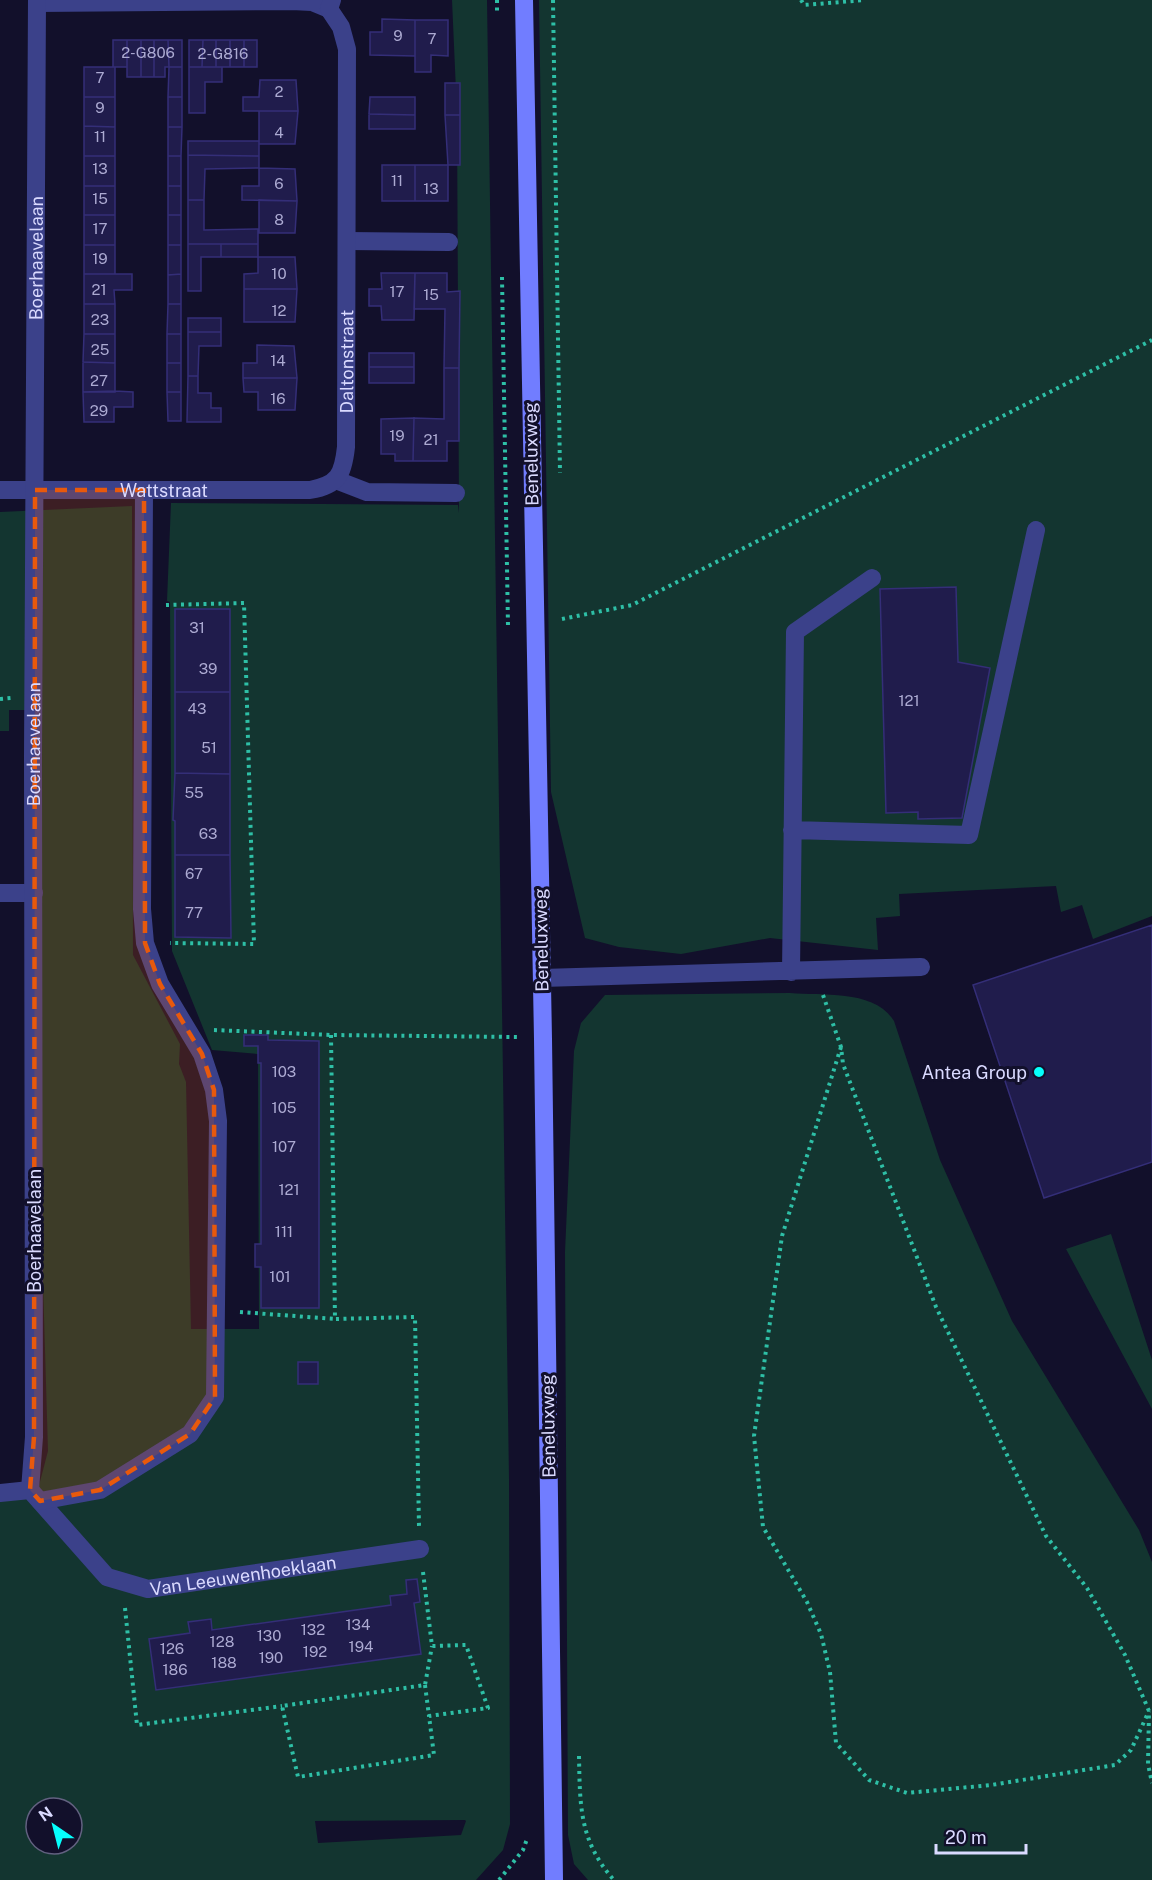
<svg xmlns="http://www.w3.org/2000/svg" width="1152" height="1880" font-family="'Public Sans',sans-serif">
<rect width="100%" height="100%" fill="#12102b"/>
<path fill="#133530" fill-rule="evenodd" d="M452,0H487L509,1479L510,1824L503,1850L476,1880H0V1500L36,1497L48,1451L26,710H9V731H0V512L132,506L133,955L180,1044L179,1064L186,1082L191,1329H259L258,1054L212,1050L172,951L170,602L167,601L171,503L458,505L459,513L457,114ZM36,1808H72V1844H36ZM315,1821L465,1820L466,1821L461,1835L318,1843Z
M539,0H1152V916L1093,939L1082,905L1061,912L1056,886L899,894L900,916L876,918L878,950L770,938L681,954L619,947L585,938L551,792Z
M790,993C823,996 874,989 894,1021L940,1160L1012,1321L1139,1530L1152,1562V1880H588L574,1864L568,1835L565,1252L574,1051L581,1023L605,995Z
M1111,1234L1152,1360V1409L1066,1249Z"/>
<path fill="#201c4c" stroke="#342e78" stroke-width="1.5" d="M382,19L415,20V56L370,55V32H382Z
M415,20H448V56L431,55V72H415Z
M113,40H127V67H113Z
M127,40H141V77H127Z
M141,40H154V77H141Z
M154,40H168L169,67H165V77H154Z
M168,40H182V67H169Z
M189,40H203L202,67H189Z
M203,40H216V67H202Z
M216,40H230V67H216Z
M230,40H244V67H230Z
M244,40H257V67H244Z
M84,67H115V97H84Z
M169,67H182V97H168Z
M189,67H222V82H205V113H189Z
M260,80H296L298,111H243V97H259Z
M445,83H460V115H445Z
M84,97H115V127L84,126Z
M168,97H182V127H168Z
M370,97H415V115L369,114Z
M259,111H298L295,144H259Z
M369,114L415,115V129H369Z
M445,115H460V165H448Z
M84,126L115,127V156H84Z
M168,127H182L181,156H168Z
M188,141H259V156L188,155Z
M188,155L259,156V168L205,169L204,200H188Z
M84,156H115V186H84Z
M168,156H181V186H168Z
M382,165H415V201H382Z
M415,165H448V201H415Z
M259,168L295,169L297,201L242,200V186H259Z
M84,186H115V215H84Z
M168,186H181V215H168Z
M188,200H204V230L258,229V244H188Z
M259,200L297,201L295,233H259Z
M84,215H115V245H84Z
M168,215H181V245H168Z
M188,244H221V257H201V291H188Z
M221,244H258V257H221Z
M84,245H115V274H84Z
M168,245H181V274L168,275Z
M258,257H295L297,289H244V274L258,273Z
M381,273H415L414,320H382L381,306H369V289H382Z
M415,273H447V292L460,291L459,368H444L445,309H414Z
M84,274H132V290H114L115,304H84Z
M181,274V304H168V275Z
M244,289H297L295,322H244Z
M84,304H115V334H84Z
M168,304H181V334H167Z
M188,318H221V332H188Z
M188,332H221V346H199L198,376H188Z
M84,334H115V363L83,362Z
M167,334H181V363H167Z
M257,345L294,346L297,378H243V363H257Z
M369,353H414V367H369Z
M83,362L115,363V392H83Z
M167,363H181V392H167Z
M369,367H414V383H369Z
M444,368H459V441H447V461H413L414,418L444,419Z
M188,376H198V393H211V408H221V422H187Z
M243,378H297L295,410H258V392H244Z
M115,391L133,392V407H114V422H84L83,392Z
M167,392H181V421H168Z
M414,418L413,461H395V454H381V419Z
M956,587L958,662L990,668L962,818L918,819V812L886,813L880,589Z
M175,609H230V692H175Z
M175,692H230V774L175,773Z
M175,773L230,774V855H175V821L173,820Z
M175,855H230L231,938L175,937Z
M1152,925V1162L1044,1198L973,985Z
M244,1035H268V1040L319,1041V1308H261V1267H255V1244H261V1063H258V1046H244Z
M298,1362H318V1384H298Z
M417,1579L420,1602L414,1603L421,1654L156,1690L149,1639L190,1633L188,1622L211,1619L212,1630L391,1605L390,1596L407,1594L406,1580Z"/>
<g fill="none" stroke-linecap="round" stroke-linejoin="round">
<path stroke="#2ebfa6" stroke-width="4" stroke-dasharray="3 4.5" stroke-linecap="butt" d="M497,0V11
M553,0L560,473
M801,0L804,5L865,0
M502,277L508,626
M166,605L244,603L254,944L170,943
M562,619L632,605L1152,340
M0,699L11,698
M823,995L841,1047L843,1064L936,1307L1046,1536L1087,1588L1125,1655L1149,1711L1148,1764L1152,1783
M214,1030L331,1035L517,1037
M331,1035L335,1319L415,1317L419,1526
M841,1047L782,1236L754,1436L763,1527L807,1602L821,1634L830,1672L836,1743L869,1780L907,1793L991,1785L1115,1765L1131,1750L1149,1711
M240,1312L335,1319
M423,1572L432,1646L466,1645L488,1708L429,1716L434,1755L298,1777L282,1706L425,1685L432,1646
M125,1608L137,1725L282,1706
M425,1685L429,1716
M579,1756C580,1805 579,1841 614,1880
M499,1880L523,1850L527,1839"/>
<path stroke="#3b418a" stroke-width="18" d="M347,241L449,242
M792,830L969,835L1036,530
M791,972L795,632L872,578
M542,978L921,967"/>
<g stroke="#3b418a" stroke-width="18">
<path d="M37,3L292,1L312,2L329,9"/>
<path d="M336,480L367,492L456,493"/>
<path id="s1" d="M0,490H310C338,485 343,475 346,447L347,49L341,27L329,9L332,0"/>
<path d="M0,893H34"/>
<path id="s2" d="M30,1490L34,1437L33,758L37,0"/>
<path id="s3" d="M0,1493L30,1490L107,1577L148,1589L420,1549"/>
<path d="M40,1501L100,1490L190,1434L215,1397L218,1121L214,1090L202,1054L160,984L145,943L142,909L144,490"/>
</g>
<path stroke="#717dff" stroke-width="18" d="M524,0L543,1039L554,1880"/>
</g>
<path fill="#e8590c" fill-opacity="0.2" stroke="#e8590c" stroke-width="4.5" stroke-dasharray="12 8" stroke-linejoin="round" d="M35,490H144L145,943L160,984L202,1054L214,1090L215,1397L190,1434L100,1490L40,1501L30,1490L34,1437Z"/>
<circle fill="#06fffc" stroke="#12102b" stroke-width="2" cx="1039" cy="1072" r="6"/>
<g text-anchor="middle" dominant-baseline="central" stroke-width="6" stroke-linejoin="round" paint-order="stroke">
<g font-size="15" fill="#acaad2">
<text x="398" y="35">9</text>
<text x="432" y="38">7</text>
<text x="148" y="52">2-G806</text>
<text x="223" y="53">2-G816</text>
<text x="100" y="77">7</text>
<text x="279" y="91">2</text>
<text x="100" y="107">9</text>
<text x="279" y="132">4</text>
<text x="100" y="136">11</text>
<text x="100" y="168">13</text>
<text x="397" y="180">11</text>
<text x="279" y="183">6</text>
<text x="431" y="188">13</text>
<text x="100" y="198">15</text>
<text x="279" y="219">8</text>
<text x="100" y="228">17</text>
<text x="100" y="258">19</text>
<text x="279" y="273">10</text>
<text x="99" y="289">21</text>
<text x="397" y="291">17</text>
<text x="431" y="294">15</text>
<text x="279" y="310">12</text>
<text x="100" y="319">23</text>
<text x="100" y="349">25</text>
<text x="278" y="360">14</text>
<text x="99" y="380">27</text>
<text x="278" y="398">16</text>
<text x="99" y="410">29</text>
<text x="397" y="435">19</text>
<text x="431" y="439">21</text>
<text x="197" y="627">31</text>
<text x="208" y="668">39</text>
<text x="909" y="700">121</text>
<text x="197" y="708">43</text>
<text x="209" y="747">51</text>
<text x="194" y="792">55</text>
<text x="208" y="833">63</text>
<text x="194" y="873">67</text>
<text x="194" y="912">77</text>
<text x="284" y="1071">103</text>
<text x="284" y="1107">105</text>
<text x="284" y="1146">107</text>
<text x="289" y="1189">121</text>
<text x="284" y="1231">111</text>
<text x="280" y="1276">101</text>
<text x="358" y="1624">134</text>
<text x="313" y="1629">132</text>
<text x="269" y="1635">130</text>
<text x="222" y="1641">128</text>
<text x="361" y="1646">194</text>
<text x="172" y="1648">126</text>
<text x="315" y="1651">192</text>
<text x="271" y="1657">190</text>
<text x="224" y="1662">188</text>
<text x="175" y="1669">186</text>
</g>
<g font-size="18" fill="#dadaff" stroke="#12102b">
<text stroke="none"><textPath href="#s2" startOffset="1232">Boerhaavelaan</textPath></text>
<text stroke="none"><textPath href="#s1" startOffset="458">Daltonstraat</textPath></text>
<text transform="translate(531 454) rotate(-91)">Beneluxweg</text>
<text stroke="none"><textPath href="#s1" startOffset="164">Wattstraat</textPath></text>
<text stroke="none"><textPath href="#s2" startOffset="746">Boerhaavelaan</textPath></text>
<text transform="translate(541 940) rotate(-91)">Beneluxweg</text>
<text transform="translate(34 1231) rotate(-90)">Boerhaavelaan</text>
<text transform="translate(548 1426) rotate(-91)">Beneluxweg</text>
<text stroke="none"><textPath href="#s3" startOffset="285">Van Leeuwenhoeklaan</textPath></text>
</g>
<g font-size="18" fill="#dadaff" stroke="#12102b" text-anchor="end">
<text x="1027" y="1072">Antea Group</text>
</g>
</g>
<g transform="translate(54 1826) rotate(325)"><circle r="28" fill="#12102b" stroke="#626180" stroke-width="1.5"/>
<path d="M0-4.5L10 22L0 15L-10 22Z" fill="#06fffc"/>
<text y="-9" font-size="16" font-weight="bold" text-anchor="middle" fill="#dadaff">N</text>
</g>
<path d="M936 1844v9h90v-9" fill="none" stroke="#dadaff" stroke-width="3"/>
<text x="945" y="1844" font-size="18" fill="#dadaff" stroke="#12102b" stroke-width="4.5" paint-order="stroke">20 m</text>
</svg>
